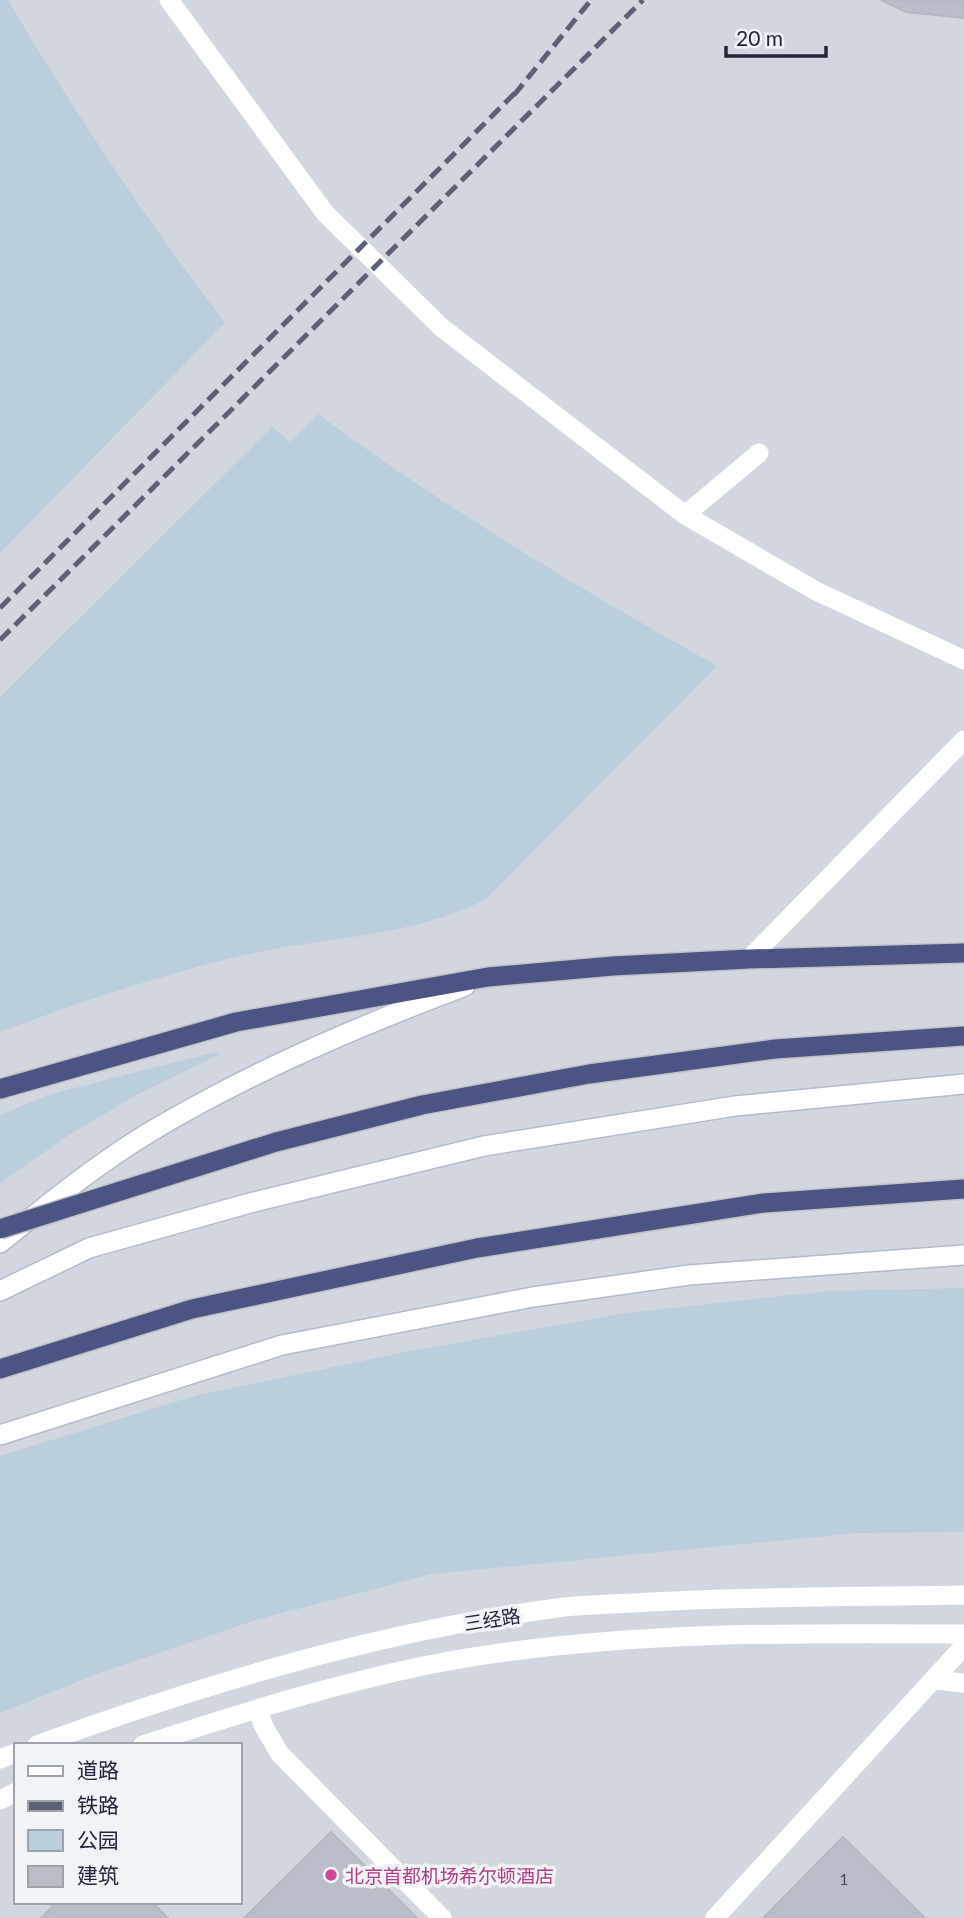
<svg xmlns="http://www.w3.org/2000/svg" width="964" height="1918" font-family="Lato,'Noto Sans SC',sans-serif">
<rect width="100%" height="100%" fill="#e1e4eb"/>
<path fill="#d2d6de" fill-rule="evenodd" d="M0,0H964V1918H0ZM16,1745H240V1902H16Z"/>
<path fill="#bacfdb" d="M0,0H8C74,112 146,219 225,323L0,553Z
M318,414C445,508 579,588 717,666L486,899C412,937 333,936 254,953C168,972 83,1001 0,1032V697L272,427L290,442Z
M215,1052L220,1054L138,1094L69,1135L0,1183V1115L51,1094Z
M964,1288V1532L857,1533L432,1574L259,1619L102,1672L0,1713V1456L194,1396L410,1351L626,1313L829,1291Z"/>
<path fill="#b9bec8" stroke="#b3b9c4" stroke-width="2" d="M881,0H964V18L906,12Z
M331,1832L417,1918H244Z
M843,1837L925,1918H763Z
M57,1902H152L168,1918H41Z"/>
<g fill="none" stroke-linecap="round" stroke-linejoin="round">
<defs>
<path id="secondary" d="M0,1243C48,1204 97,1164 150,1132C250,1072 357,1027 465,986
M0,1291L89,1248L250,1203L484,1146L735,1106L964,1084
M0,1435L282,1345L533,1297L689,1275L964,1255"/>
<path id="trunk" d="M0,1089L236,1022L488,977L613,966L749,959L964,953
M0,1369L192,1309L477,1248L764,1203L964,1189"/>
</defs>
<use href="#secondary" stroke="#b4baca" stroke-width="22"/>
<use href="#trunk" stroke="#c1c2c8" stroke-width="22"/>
<path stroke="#fff" stroke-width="19" d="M685,515L759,453
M935,1680L964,1683
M258,1710L264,1727L280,1754L442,1918
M715,1918L964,1646"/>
<path stroke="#fff" stroke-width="19" d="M169,0L325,213L441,327L685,515L816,591L964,660
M749,959L964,740
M37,1745C206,1683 379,1632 557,1608C589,1604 621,1604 652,1602C756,1596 860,1597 964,1595
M143,1745C247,1711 359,1676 466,1658C631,1631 798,1633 964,1634
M0,1759L16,1753
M0,1800L16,1792"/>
<use href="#secondary" stroke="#fff" stroke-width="19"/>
<use href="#trunk" stroke="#4b5482" stroke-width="19"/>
<path stroke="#5c6176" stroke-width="5" stroke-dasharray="14 7" stroke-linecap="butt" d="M514,95L591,0
M0,608L521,87
M0,640L643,0"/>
<defs>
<path id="trunk-bridge" d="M0,1229L276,1142L422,1105L589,1074L775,1049L964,1036"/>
</defs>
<use href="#trunk-bridge" stroke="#c1c2c8" stroke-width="22" stroke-linecap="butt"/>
<use href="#trunk-bridge" stroke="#4b5482" stroke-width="19"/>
</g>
<circle fill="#d1479c" stroke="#f1f4f7" stroke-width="2.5" cx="331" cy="1875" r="7"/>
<g text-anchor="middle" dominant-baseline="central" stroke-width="7" stroke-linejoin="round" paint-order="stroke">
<g font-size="16" fill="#484c5e">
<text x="844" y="1878">1</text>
</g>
<g font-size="19" fill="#22263a" stroke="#f1f4f7">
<text transform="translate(492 1619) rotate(-9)">三经路</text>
</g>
<g font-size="19" fill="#b23c85" stroke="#f1f4f7" text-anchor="start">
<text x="345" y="1875">北京首都机场希尔顿酒店</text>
</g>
</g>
<rect x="14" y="1743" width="228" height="161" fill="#f1f4f7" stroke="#9ea2ab" stroke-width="2"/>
<rect x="28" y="1766" width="35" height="10" fill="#ffffff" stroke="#9ea2ab" stroke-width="2"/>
<text x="77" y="1778" font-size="21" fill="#22263a">道路</text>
<rect x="28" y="1801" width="35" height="10" fill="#5c6176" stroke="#9ea2ab" stroke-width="2"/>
<text x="77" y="1813" font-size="21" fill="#22263a">铁路</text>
<rect x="28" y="1830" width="35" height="21" fill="#bacfdb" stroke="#9ea2ab" stroke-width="2"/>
<text x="77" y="1848" font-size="21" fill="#22263a">公园</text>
<rect x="28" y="1866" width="35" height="21" fill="#b9bec8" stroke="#9ea2ab" stroke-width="2"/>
<text x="77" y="1883" font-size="21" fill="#22263a">建筑</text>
<path d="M726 46v10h100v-10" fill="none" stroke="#22263a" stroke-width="3.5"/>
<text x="736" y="46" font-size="21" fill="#22263a" stroke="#f1f4f7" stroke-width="5" paint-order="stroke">20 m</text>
</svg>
